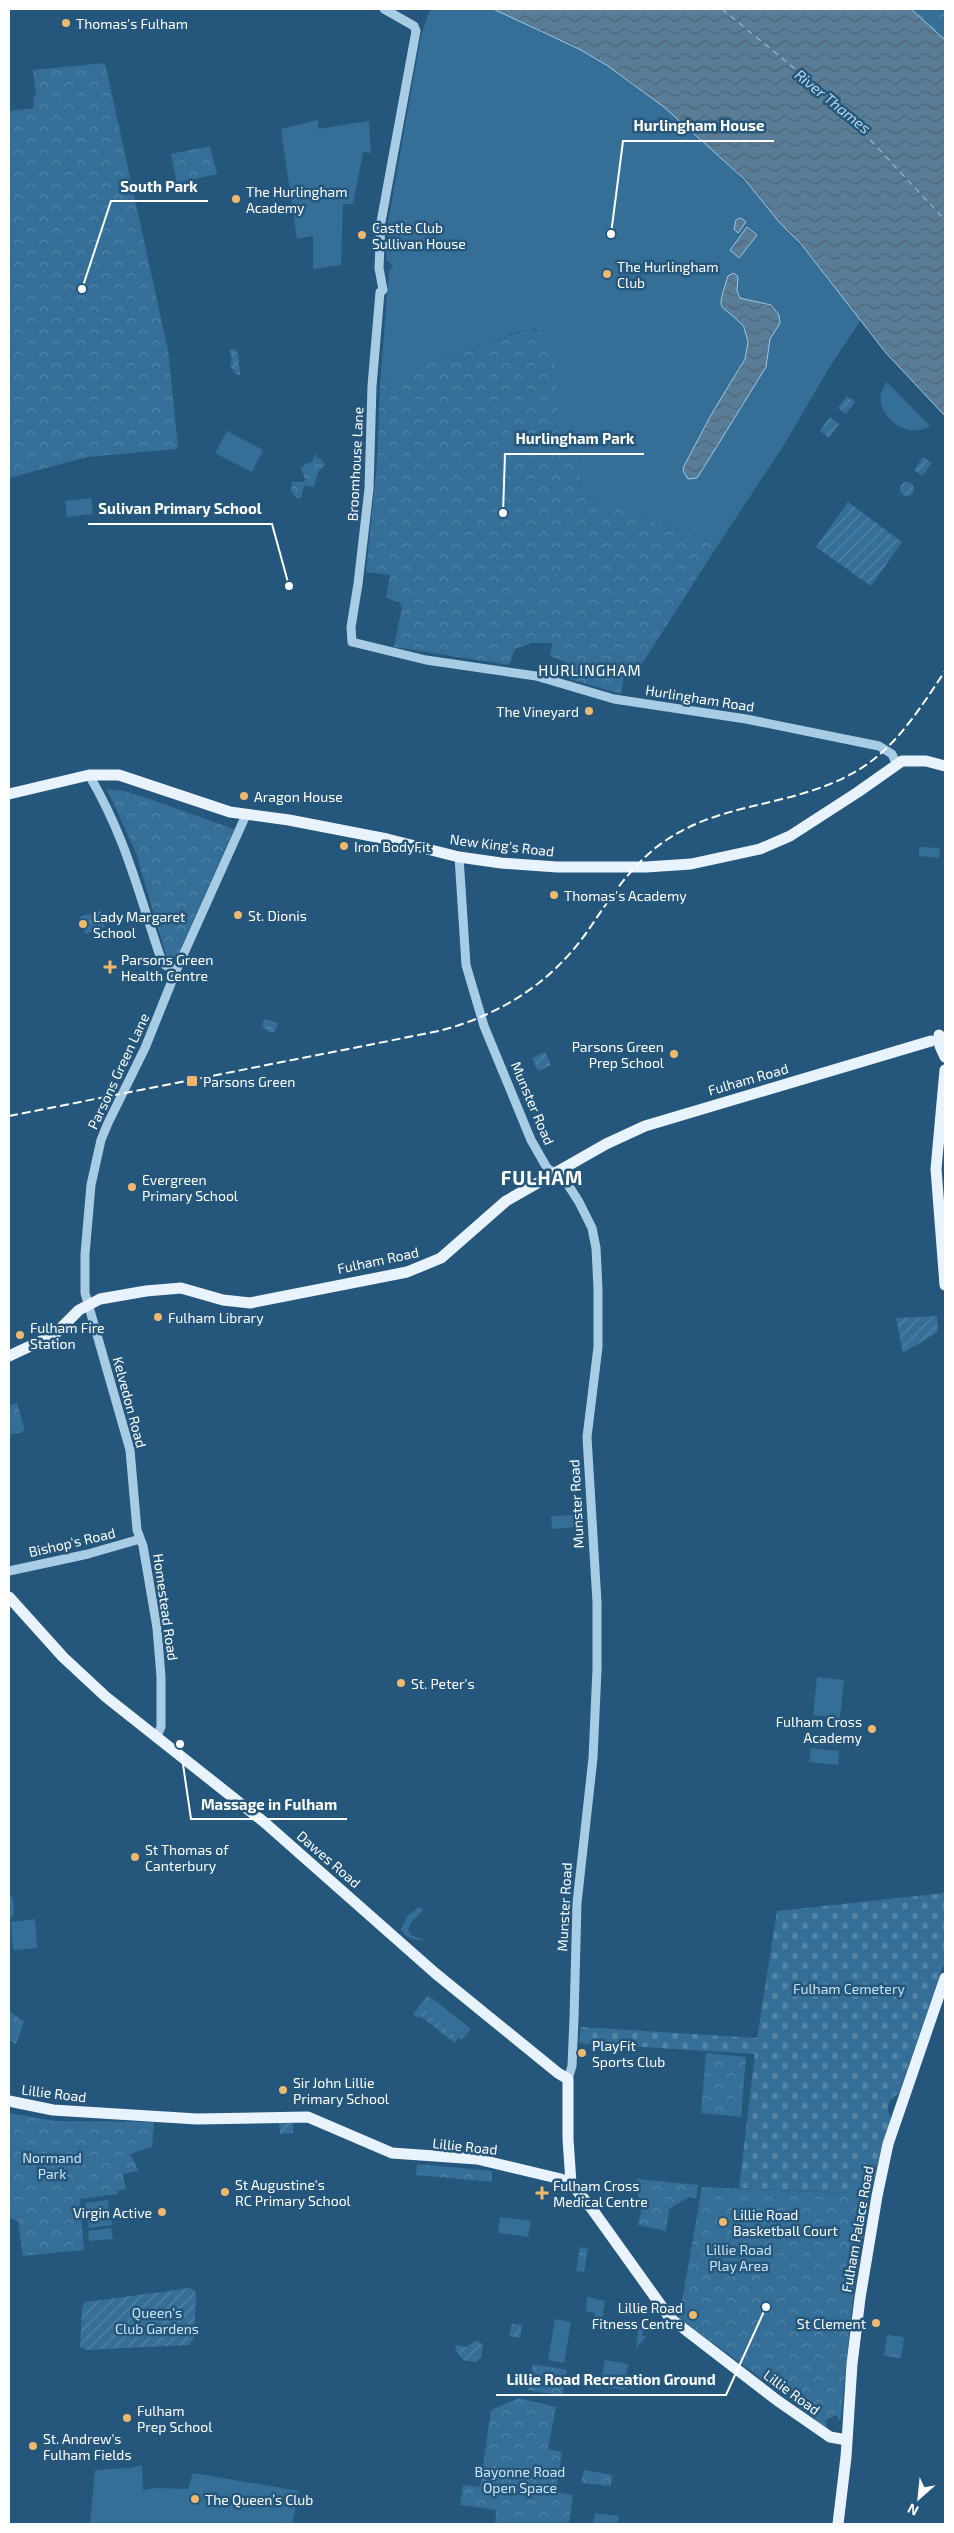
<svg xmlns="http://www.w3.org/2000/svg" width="954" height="2533" font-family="'Exo 2',sans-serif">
<defs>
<pattern id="cemetery-stones" width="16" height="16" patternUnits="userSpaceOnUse" patternTransform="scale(1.25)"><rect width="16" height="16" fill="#356f98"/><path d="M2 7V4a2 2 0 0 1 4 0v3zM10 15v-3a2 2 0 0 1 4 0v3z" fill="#5385a7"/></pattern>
<pattern id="park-crowns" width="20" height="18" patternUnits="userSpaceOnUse" patternTransform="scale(1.25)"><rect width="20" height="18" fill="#356f98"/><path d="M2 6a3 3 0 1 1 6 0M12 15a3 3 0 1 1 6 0" fill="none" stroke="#5385a7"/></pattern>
<pattern id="garden-furrows" width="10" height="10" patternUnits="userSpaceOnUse" patternTransform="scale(1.25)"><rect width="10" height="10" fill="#356f98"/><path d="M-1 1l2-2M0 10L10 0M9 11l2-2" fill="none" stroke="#5385a7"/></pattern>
<pattern id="water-waves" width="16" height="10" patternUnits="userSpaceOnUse" patternTransform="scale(1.25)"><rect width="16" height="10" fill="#597d97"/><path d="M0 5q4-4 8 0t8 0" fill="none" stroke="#526472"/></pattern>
</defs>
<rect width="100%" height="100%" fill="#25567c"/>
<path fill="#356f98" d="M430,9C445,9 482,5 494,9C510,15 526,25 542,33C554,38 568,43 580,49C694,111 782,220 861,320L829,368L784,445L718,545L581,493L579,447L576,444L562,442L558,436L555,368L551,347L546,336L535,329L521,331L428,364L380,385L389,271L393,266L386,260L388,222L421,36Z
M318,120V129L369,121L371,153L363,152L353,204H343L341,265L313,269V236L297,239L281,129Z
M887,382L930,426C904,443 865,407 887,382Z
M227,431L263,450L252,472L215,453Z
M91,498L93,514L67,517L65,501Z
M919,847L940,848L939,858L919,856Z
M575,1515L576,1527L552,1529L551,1516Z
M817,1677L844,1680L840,1718L813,1715Z
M816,1733L839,1736L837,1746L814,1744Z
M811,1748L839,1751L838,1765L809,1762Z
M420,1907L423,1910L410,1924L408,1930L411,1935L424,1940C413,1940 407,1939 401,1929L408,1915Z
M35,1919L37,1948L13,1950L11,1922Z
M428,1995L471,2029L462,2040L424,2010L432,2000L427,1997Z
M108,2200L109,2211L86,2213L85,2203Z
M111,2215L112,2225L89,2228L87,2217Z
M500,2217L531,2221L528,2237L498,2233Z
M111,2228L113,2239L89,2241L88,2231Z
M587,2297L605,2301L602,2319L594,2318L595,2313L586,2311Z
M555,2319L571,2322L564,2363L548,2360Z
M639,2322L644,2328L642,2335L646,2337L636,2348Z
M605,2360L628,2364L624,2390L600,2386Z
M142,2465L143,2490L155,2488L188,2489L193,2473L299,2491L292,2524H90L95,2470L128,2468Z
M595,2513L619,2516L617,2524H593Z"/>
<path fill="url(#cemetery-stones)" d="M945,1893V1960L899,2094C888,2098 885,2108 891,2118L882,2145L871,2194L739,2188L755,2054L579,2043L581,2027L757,2038L777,1911Z"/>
<path fill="url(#park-crowns)" d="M911,9H945V40Z
M105,63L168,350L178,446L176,449L88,457L9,478V111L34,108L33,98L36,96L33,70Z
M210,146L217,174L177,183L171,154Z
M529,329L542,332C561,348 557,412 558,436L562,442L576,444L579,447L581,493L718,545L640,667L630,666L624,676L621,694L559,676L565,662L550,656L552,643H532L515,649L509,665L394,647L402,607L399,602L386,598L390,575L366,572L377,463L380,385L428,364Z
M316,452V457L321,459L325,465L318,472L314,487L304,486L301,498H296L291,491L292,482H304L305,479L301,469L305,464L312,462Z
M107,789L124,791L147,798L234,829L176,959L172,963L166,955L136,853Z
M264,1019L278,1023L275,1032H269L262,1026Z
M17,1403L25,1431L9,1435V1406Z
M9,1895L13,1898L14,1914L9,1920Z
M9,2011L24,2022L16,2044L9,2040Z
M706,2053L746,2057L741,2117L701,2113Z
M9,2113L55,2121L154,2122L152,2147L130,2154L139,2171L123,2174L126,2189L117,2191L118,2194L80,2199L84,2250L23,2256L18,2221L9,2218Z
M417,2164L492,2171V2182L416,2175Z
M637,2179L698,2185L696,2198L689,2197L669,2209L666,2231L638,2225L642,2208L638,2197Z
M702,2187L871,2194L853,2297L841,2416L840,2422L836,2415L825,2421L828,2429L679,2317Z
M580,2247L588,2249L584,2272L576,2271Z
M887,2335L904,2337L901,2358L884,2356Z
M533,2364L567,2370L562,2396L528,2390Z
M519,2398L556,2407L548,2449L562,2452L556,2492L573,2495L569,2524H495L496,2510L460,2505L463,2485L480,2487L491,2410Z
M584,2470L612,2475L611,2486L581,2483Z"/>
<path fill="url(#garden-furrows)" d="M234,349L238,353L240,375H237L230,366L232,359L229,350Z
M847,396L855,402L846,414L838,408Z
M830,417L839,424L829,438L820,431Z
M923,457L932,463L922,476L914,470Z
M900 489a7 7 0 1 1 14 0a7 7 0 1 1-14 0Z
M848,502L902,542L871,586L816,547Z
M101,911L105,927L85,934L80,917Z
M545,1052L551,1065L538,1071L532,1058Z
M937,1316L938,1332L903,1353L896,1318Z
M427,1997L432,2000L424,2010L459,2038L455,2043L420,2016L418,2018L413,2014Z
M279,2123H293V2133L280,2134Z
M190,2288L195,2291L196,2296L194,2339L189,2345L86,2350L80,2347L82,2307L86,2302Z
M512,2324L522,2325L520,2338L509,2336Z
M693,2324L717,2343L715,2345L693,2328Z
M477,2340L483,2345L481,2357L475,2362L463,2360L455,2350L456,2345L466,2347Z"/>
<path fill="url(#water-waves)" stroke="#9dc8e5" d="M493,9H911L945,40V416L886,353L801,244L780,223L744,179L702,141L664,107L608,66L579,49Z
M741,218L746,222L738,233L734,229L736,220Z
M747,227L757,235L739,258L730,250Z
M734,273L738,277L737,291L740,298L771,305L779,315L780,323L770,339L766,367L701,472L697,478L688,479L683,471L684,466L711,415L745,359L748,342L744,327C720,300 715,317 728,276Z"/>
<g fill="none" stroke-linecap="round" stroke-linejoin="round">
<path stroke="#b4d5ed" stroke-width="1" stroke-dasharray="6 5" stroke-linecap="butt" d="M722,9L833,100L945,220"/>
<path stroke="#a9cce5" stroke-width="9" d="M384,9L414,26L416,31L381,222L379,268L383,290L380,292L372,386L369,489L358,584L351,627L352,642L426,660L536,676L614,699L746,719L879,746L892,754L896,763
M89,775C125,836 138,891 160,956L165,965L176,971
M459,857L466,965L484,1026L531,1140L547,1168L565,1180L579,1202L592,1228L596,1248L598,1289V1347L587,1437L597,1602V1669L593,1758L577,1903L574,2018L572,2066L568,2079
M9,1571L88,1554L140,1539
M156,1738L161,1727V1677L157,1628L143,1546L137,1530L130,1450L85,1293V1254L91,1185L101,1140L108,1123L145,1048L176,971L246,815"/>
<path stroke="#e9f3fd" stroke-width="11" d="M9,794L89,775H119L230,812L289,820L387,839L459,857L501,863L557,867H646L691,864L760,849L790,836L858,792L902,761H926L945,766
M939,1035L943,1039L940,1046
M940,1046L945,1057
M945,1070L936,1169L945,1285
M9,1356L54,1335L79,1310L100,1299L146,1291L181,1288L223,1300L250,1303L407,1272L441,1258L506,1201L606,1144L645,1126L931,1041
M9,1597L63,1657L106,1697L264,1822L435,1973L558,2073L568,2079V2139L571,2183
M9,2101L53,2110L197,2119L308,2117L392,2153L477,2159L561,2179L571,2183L592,2209L670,2318L778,2401L830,2437L847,2440
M838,2524L846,2457L852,2364L860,2298L877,2196L888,2144L945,1978"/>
<path stroke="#fff" stroke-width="2" stroke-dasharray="9 4" stroke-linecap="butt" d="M9,1116L439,1031C500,1015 550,984 587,932C609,900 630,866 662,843C702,815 740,810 786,798C874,776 897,744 945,671"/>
</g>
<g fill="#eeb86d" stroke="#25567c" stroke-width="2">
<circle cx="66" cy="23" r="5"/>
<circle cx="236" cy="199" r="5"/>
<circle cx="362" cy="235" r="5"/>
<circle cx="607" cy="274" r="5"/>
<circle cx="589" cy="711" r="5"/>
<circle cx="244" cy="796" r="5"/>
<circle cx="344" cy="846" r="5"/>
<circle cx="554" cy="895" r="5"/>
<circle cx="238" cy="915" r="5"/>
<circle cx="83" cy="924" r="5"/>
<path d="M107.5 959.5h5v5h5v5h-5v5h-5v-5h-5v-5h5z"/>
<circle cx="674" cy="1054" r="5"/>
<rect x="186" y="1075" width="12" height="12" rx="2.5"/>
<circle cx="132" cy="1187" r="5"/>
<circle cx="158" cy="1317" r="5"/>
<circle cx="20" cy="1335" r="5"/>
<circle cx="401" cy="1683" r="5"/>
<circle cx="872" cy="1729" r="5"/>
<circle cx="135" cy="1857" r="5"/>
<circle cx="582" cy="2053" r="5"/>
<circle cx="283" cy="2090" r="5"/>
<circle cx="225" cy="2192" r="5"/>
<path d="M539.5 2185.5h5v5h5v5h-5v5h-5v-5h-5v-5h5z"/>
<circle cx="162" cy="2212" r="5"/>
<circle cx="723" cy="2222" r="5"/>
<circle cx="693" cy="2315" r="5"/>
<circle cx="876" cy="2323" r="5"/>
<circle cx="127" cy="2418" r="5"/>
<circle cx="33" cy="2446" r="5"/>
<circle cx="195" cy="2499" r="5"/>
</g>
<g text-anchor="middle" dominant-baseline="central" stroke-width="5" stroke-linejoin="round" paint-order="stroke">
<g font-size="14" fill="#fff" stroke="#25567c" text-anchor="start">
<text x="76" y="23">Thomas's Fulham</text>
<text x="246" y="191">The Hurlingham<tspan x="246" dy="16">Academy</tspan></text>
<text x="372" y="227">Castle Club<tspan x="372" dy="16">Sullivan House</tspan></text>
<text x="617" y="266">The Hurlingham<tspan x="617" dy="16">Club</tspan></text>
<text x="579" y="711" text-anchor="end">The Vineyard</text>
<text x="254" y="796">Aragon House</text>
<text x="354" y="846">Iron BodyFit</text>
<text x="564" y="895">Thomas's Academy</text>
<text x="248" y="915">St. Dionis</text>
<text x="93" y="916">Lady Margaret<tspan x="93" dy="16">School</tspan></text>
<text x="121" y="959">Parsons Green<tspan x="121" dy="16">Health Centre</tspan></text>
<text x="664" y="1046" text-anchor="end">Parsons Green<tspan x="664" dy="16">Prep School</tspan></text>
<text x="203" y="1081">Parsons Green</text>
<text x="142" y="1179">Evergreen<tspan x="142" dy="16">Primary School</tspan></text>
<text x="168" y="1317">Fulham Library</text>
<text x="30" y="1327">Fulham Fire<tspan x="30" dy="16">Station</tspan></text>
<text x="411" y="1683">St. Peter's</text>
<text x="862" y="1721" text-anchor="end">Fulham Cross<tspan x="862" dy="16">Academy</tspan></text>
<text x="145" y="1849">St Thomas of<tspan x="145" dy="16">Canterbury</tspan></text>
<text x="592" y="2045">PlayFit<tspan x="592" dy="16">Sports Club</tspan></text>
<text x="293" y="2082">Sir John Lillie<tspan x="293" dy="16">Primary School</tspan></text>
<text x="235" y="2184">St Augustine's<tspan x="235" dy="16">RC Primary School</tspan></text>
<text x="553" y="2185">Fulham Cross<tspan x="553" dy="16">Medical Centre</tspan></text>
<text x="152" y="2212" text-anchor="end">Virgin Active</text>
<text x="733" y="2214">Lillie Road<tspan x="733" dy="16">Basketball Court</tspan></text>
<text x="683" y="2307" text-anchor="end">Lillie Road<tspan x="683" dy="16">Fitness Centre</tspan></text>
<text x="866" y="2323" text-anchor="end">St Clement</text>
<text x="137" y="2410">Fulham<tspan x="137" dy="16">Prep School</tspan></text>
<text x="43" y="2438">St. Andrew's<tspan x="43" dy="16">Fulham Fields</tspan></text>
<text x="205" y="2499">The Queen’s Club</text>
</g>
<g font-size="14" fill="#fff" stroke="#25567c">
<text transform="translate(355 464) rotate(-87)">Broomhouse Lane</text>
<text transform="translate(700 698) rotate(9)">Hurlingham Road</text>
<text transform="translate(502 845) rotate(7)">New King's Road</text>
<text transform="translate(118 1071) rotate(-65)">Parsons Green Lane</text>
<text transform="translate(748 1079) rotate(-16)">Fulham Road</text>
<text transform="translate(533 1103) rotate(67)">Munster Road</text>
<text transform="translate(378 1260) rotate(-12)">Fulham Road</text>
<text transform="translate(130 1402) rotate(75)">Kelvedon Road</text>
<text transform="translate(576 1504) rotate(-93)">Munster Road</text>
<text transform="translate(72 1542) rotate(-13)">Bishop's Road</text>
<text transform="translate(166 1607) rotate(82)">Homestead Road</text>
<text transform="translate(329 1859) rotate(41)">Dawes Road</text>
<text transform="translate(564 1907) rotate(-87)">Munster Road</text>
<text transform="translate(54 2093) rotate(7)">Lillie Road</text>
<text transform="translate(465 2146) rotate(6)">Lillie Road</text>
<text transform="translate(857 2229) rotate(-80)">Fulham Palace Road</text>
<text transform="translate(792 2392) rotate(36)">Lillie Road</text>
</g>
<g font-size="14" fill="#cce3f4" stroke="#25567c">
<text x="849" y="1988">Fulham Cemetery</text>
<text x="52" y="2157">Normand<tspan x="52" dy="16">Park</tspan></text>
<text x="739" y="2249">Lillie Road<tspan x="739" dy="16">Play Area</tspan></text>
<text x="157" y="2312">Queen's<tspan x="157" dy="16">Club Gardens</tspan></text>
<text x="520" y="2471">Bayonne Road<tspan x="520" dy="16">Open Space</tspan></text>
</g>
<g font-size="15" font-style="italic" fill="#b4d5ed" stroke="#25567c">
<text transform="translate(833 101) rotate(39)">River Thames</text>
</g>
<g font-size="15" letter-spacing="1" fill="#fff" stroke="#25567c">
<text x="590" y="670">HURLINGHAM</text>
</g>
<g font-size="19" font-weight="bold" letter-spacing="1" fill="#fff" stroke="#25567c">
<text x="542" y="1177">FULHAM</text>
</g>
</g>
<path fill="none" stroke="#fff" stroke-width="2" d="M611 234L623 141H774M82 289L111 201H208M503 513L505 454H644M289 586L272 524H88M180 1744L191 1819H347M766 2307L726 2395H496"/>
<g fill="#fff" stroke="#25567c" stroke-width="2">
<circle cx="611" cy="234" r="5"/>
<circle cx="82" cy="289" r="5"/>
<circle cx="503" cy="513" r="5"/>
<circle cx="289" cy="586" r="5"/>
<circle cx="180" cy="1744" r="5"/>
<circle cx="766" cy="2307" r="5"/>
</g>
<g font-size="15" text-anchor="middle" font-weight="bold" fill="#fff" stroke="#25567c" stroke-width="5" stroke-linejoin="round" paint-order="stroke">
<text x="699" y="131">Hurlingham House</text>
<text x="159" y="192">South Park</text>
<text x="575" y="444">Hurlingham Park</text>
<text x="180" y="514">Sulivan Primary School</text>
<text x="269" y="1810">Massage in Fulham</text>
<text x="611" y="2385">Lillie Road Recreation Ground</text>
</g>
<rect width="954" height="2533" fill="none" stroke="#ffffff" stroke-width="20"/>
<g transform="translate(919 2498) rotate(207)" stroke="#25567c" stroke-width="4" paint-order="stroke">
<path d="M0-4L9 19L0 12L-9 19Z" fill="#ffffff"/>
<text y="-8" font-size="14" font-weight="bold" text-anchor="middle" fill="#ffffff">N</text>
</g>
</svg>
